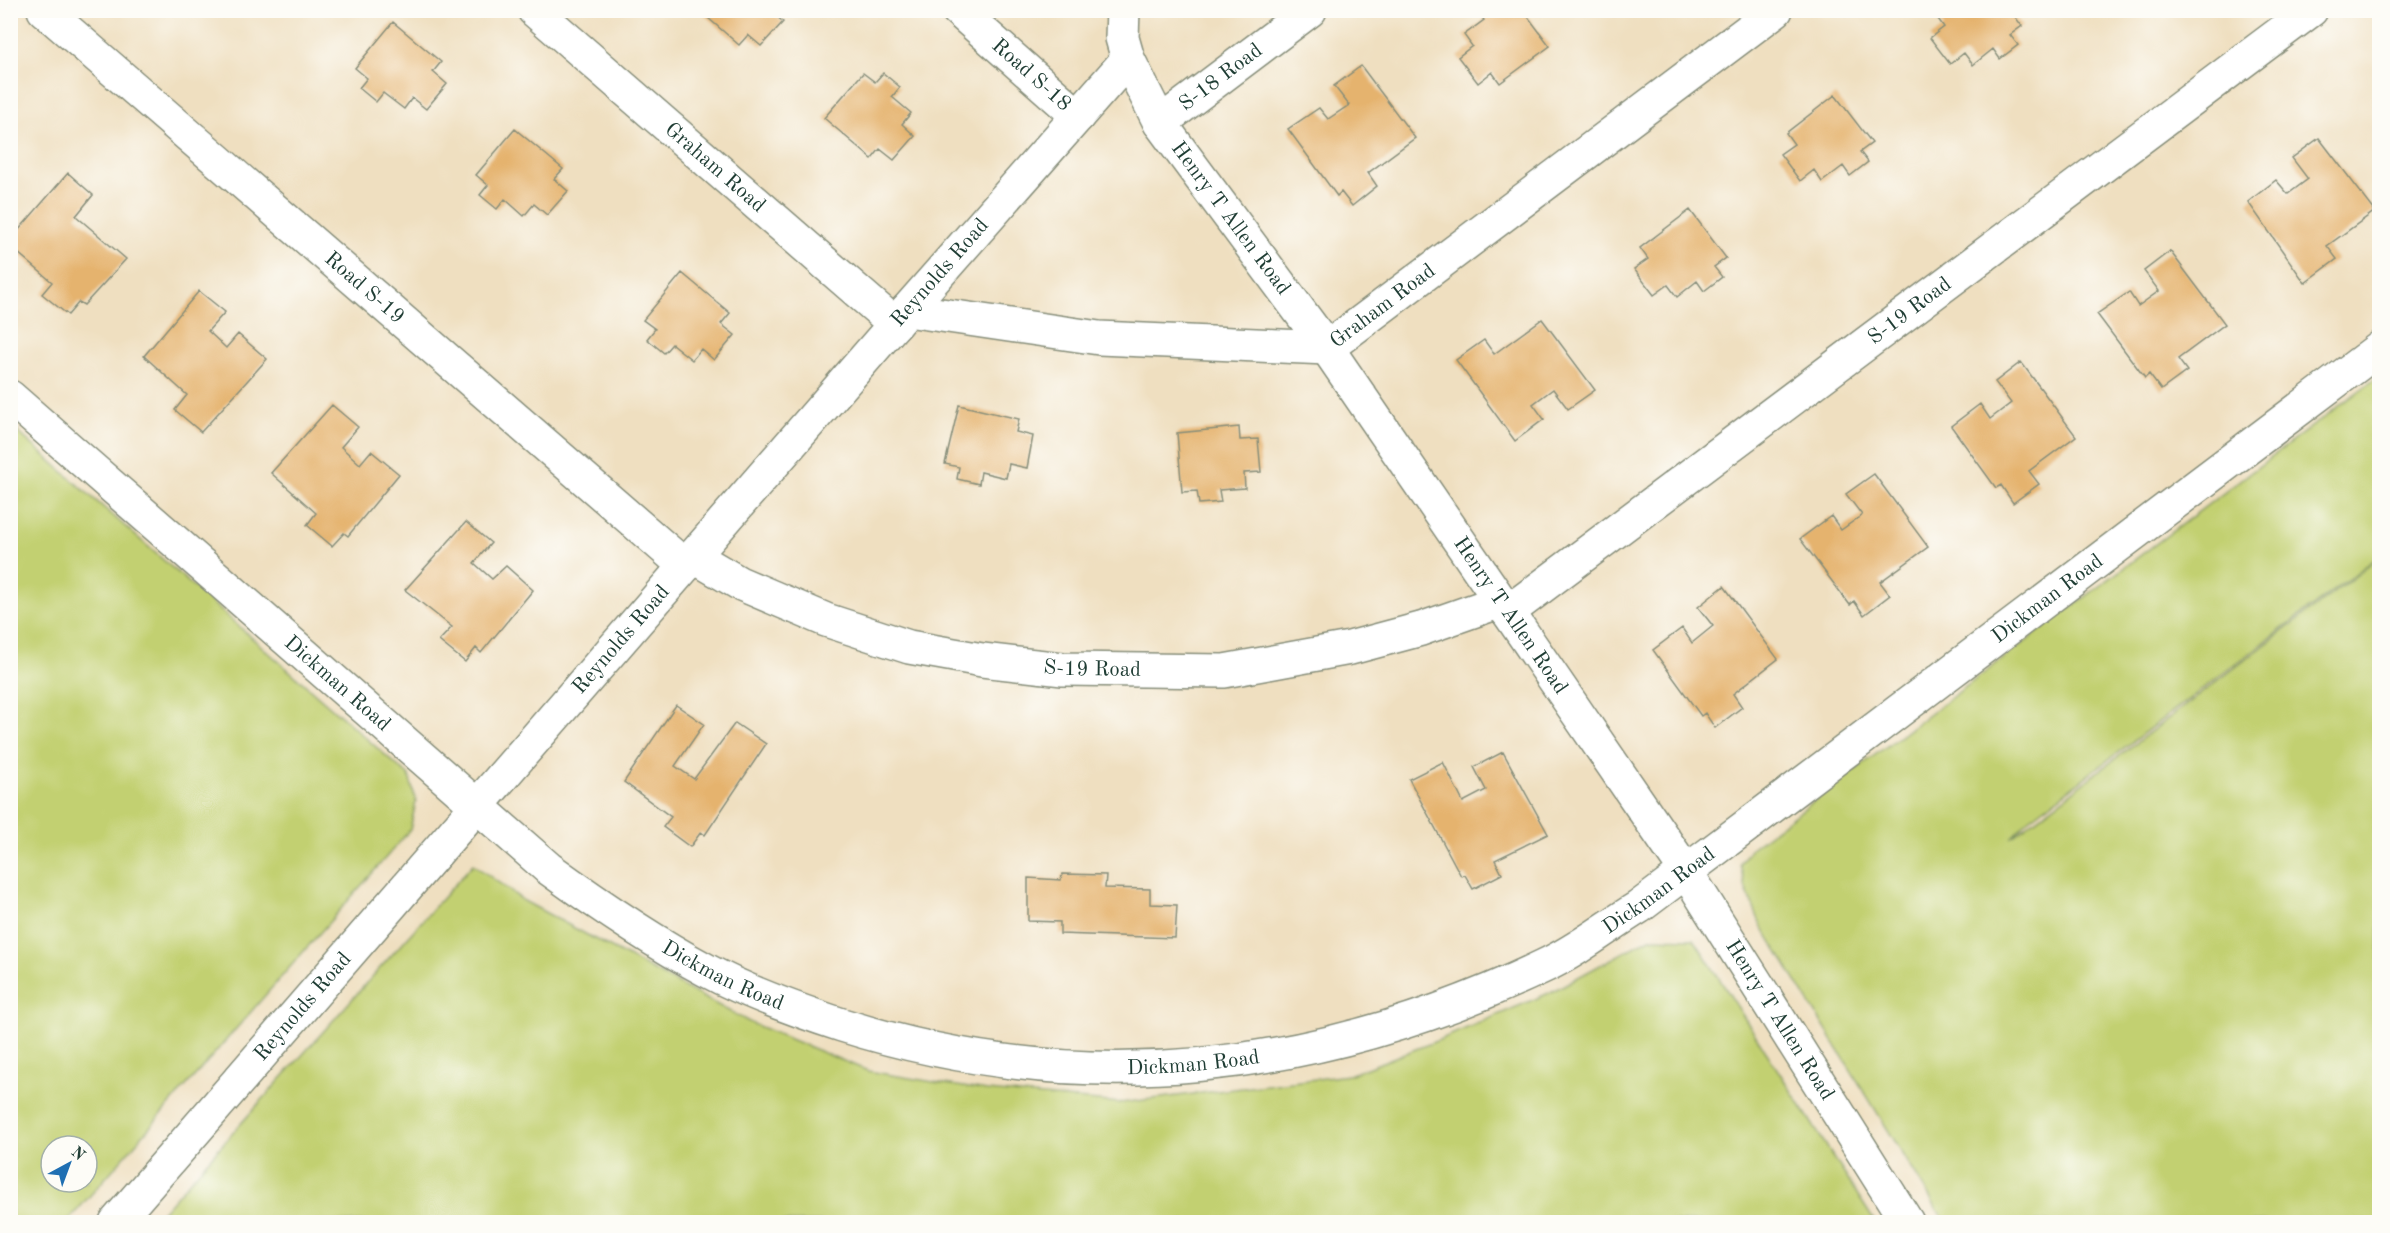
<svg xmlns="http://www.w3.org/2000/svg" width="2390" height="1233" font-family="'Old Standard TT',serif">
<rect width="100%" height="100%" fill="#fdfcf7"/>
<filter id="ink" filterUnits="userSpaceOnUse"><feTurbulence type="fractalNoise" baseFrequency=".0167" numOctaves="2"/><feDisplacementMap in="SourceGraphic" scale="12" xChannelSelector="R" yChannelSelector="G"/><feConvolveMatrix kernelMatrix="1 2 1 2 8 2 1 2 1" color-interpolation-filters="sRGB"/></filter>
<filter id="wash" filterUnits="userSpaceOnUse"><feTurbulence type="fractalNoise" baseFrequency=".008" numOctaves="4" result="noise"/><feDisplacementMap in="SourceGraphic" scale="24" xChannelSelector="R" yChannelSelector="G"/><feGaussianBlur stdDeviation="1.35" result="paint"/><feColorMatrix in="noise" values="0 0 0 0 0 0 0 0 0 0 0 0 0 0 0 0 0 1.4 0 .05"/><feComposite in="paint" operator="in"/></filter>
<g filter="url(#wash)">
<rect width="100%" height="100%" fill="#efdfc0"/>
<path fill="#c2d071" stroke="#708652" stroke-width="1.5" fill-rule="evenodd" d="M2379,376V556L2027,821L2011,838L2379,558V1222H1945L1761,925L1744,884L1740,864L1750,849Z
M11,426L409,776L416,801L410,830L67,1222H11ZM51,1146H87V1182H51Z
M473,864L524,901L751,1023L868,1071L987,1091L1120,1103L1349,1075L1439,1040L1549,993L1650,938L1694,939L1875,1222H153Z"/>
<g id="blocks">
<path fill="#e5b36e" d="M699,10H770L783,22L761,46L748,35L739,45Z
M1477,10H1523L1550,46L1500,83L1492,72L1478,83L1458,57L1472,46L1464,35L1484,20Z
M1943,10H2010L2022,26L2010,35L2018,45L2000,59L1993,49L1973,65L1964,53L1950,64L1930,38L1944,27L1936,16Z
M393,22L441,62L433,72L447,84L426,109L412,98L404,109L383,93L376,102L359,88L367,78L355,68Z
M1361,66L1415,138L1368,173L1377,186L1352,206L1341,192L1337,196L1288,129L1319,108L1328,119L1349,105L1334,86Z
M863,73L875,82L883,73L900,87L892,97L911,113L902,124L915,136L894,160L880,149L872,159L824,118Z
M1835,95L1872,143L1860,152L1868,162L1850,176L1843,166L1822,182L1814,170L1800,181L1780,154L1794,144L1786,133Z
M515,129L563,169L554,179L568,191L547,215L534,204L524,216L505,199L497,209L480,195L488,185L476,175Z
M2319,138L2375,211L2327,246L2337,259L2305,283L2248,202L2276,180L2288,194L2308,179L2292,158Z
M68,173L93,195L76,216L126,259L84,305L79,302L68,315L42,294L52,282L10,246V240Z
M1690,210L1726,258L1714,267L1722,277L1704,291L1697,281L1677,297L1668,285L1654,295L1634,269L1648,259L1640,248Z
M2170,251L2225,324L2178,359L2187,371L2161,390L2149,374L2145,378L2097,314L2129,292L2138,306L2159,291L2144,271Z
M682,273L730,313L721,324L735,335L714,360L701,349L692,360L672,344L664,353L647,339L655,329L643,320Z
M199,291L225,312L208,331L226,348L238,334L267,359L201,432L175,410L187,395L144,356Z
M1542,319L1595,390L1568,409L1553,389L1533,404L1544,419L1515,441L1456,360L1484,340L1494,354Z
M2021,362L2076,436L2029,471L2039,484L2013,503L2001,485L1996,488L1951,426L1980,404L1990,419L2011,403L1995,382Z
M332,405L358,427L341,447L360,464L371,451L399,474L348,536L344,533L332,546L307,525L316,513L271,473Z
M959,405L1019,419L1016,432L1033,436L1027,468L1009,464L1006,478L981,472L979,484L957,479L959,467L945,464Z
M1239,427L1240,440L1258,439L1261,472L1244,473L1245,488L1219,490L1221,502L1199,504L1197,491L1182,492L1177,433Z
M1874,474L1928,547L1880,582L1890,595L1864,615L1854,601L1850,605L1800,539L1831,516L1841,530L1862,515L1846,494Z
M466,522L491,543L474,563L492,579L506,566L533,590L481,653L476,648L465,662L439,641L452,627L405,590Z
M1724,586L1778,659L1733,694L1742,707L1715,728L1705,713L1701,716L1653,650L1682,628L1692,643L1713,626L1698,607Z
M676,705L704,724L675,766L694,779L735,723L766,744L705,835L701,832L690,847L663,827L671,817L624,782Z
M1503,752L1548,834L1495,860L1502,874L1473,889L1465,875L1461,876L1409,779L1443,762L1463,802L1486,790L1474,767Z
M1062,874L1106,875L1105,888L1150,889V904L1177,905L1175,938L1060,934V922L1028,921V878L1061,880Z"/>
</g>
</g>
<g filter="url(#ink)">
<use href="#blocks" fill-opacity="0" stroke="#878e7a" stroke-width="1.5"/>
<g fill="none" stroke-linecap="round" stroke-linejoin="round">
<defs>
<g id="minor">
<path id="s1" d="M44,10L685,566"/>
<path id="s2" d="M534,10L895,324"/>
<path id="s3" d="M958,10L1078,116"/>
<path id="s4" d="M1123,10L1122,38L1128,59L1160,123L1327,348L1685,870L1907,1222"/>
<path id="s5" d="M1160,123L1310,10"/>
<path id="s6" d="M907,310L1099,338L1327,348L1776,10"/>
<path id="s7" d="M10,397L548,868C599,905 650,940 706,970C748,993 796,1010 842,1025C1082,1101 1318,1074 1544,966C1577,951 1608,926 1639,907L2380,348"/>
<path id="s8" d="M693,556L739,583L826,620L909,647L982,660L1063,669L1224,671L1350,648L1421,629L1501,601"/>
<path id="s9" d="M1508,612L2311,10"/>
<path id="s10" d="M116,1222L907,310L1128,59"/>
</g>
</defs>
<use href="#minor" stroke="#878e7a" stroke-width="36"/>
<use href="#minor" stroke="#fff" stroke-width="33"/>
</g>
</g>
<g text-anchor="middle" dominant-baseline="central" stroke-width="5" stroke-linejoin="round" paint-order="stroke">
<g font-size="21" fill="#1f3d34" stroke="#fdfcf7">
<text stroke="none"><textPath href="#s3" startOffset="98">Road S-18</textPath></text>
<text stroke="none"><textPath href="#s5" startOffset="76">S-18 Road</textPath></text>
<text stroke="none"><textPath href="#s2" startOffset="240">Graham Road</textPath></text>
<text stroke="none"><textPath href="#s4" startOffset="240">Henry T Allen Road</textPath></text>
<text stroke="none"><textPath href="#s10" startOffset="1257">Reynolds Road</textPath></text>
<text stroke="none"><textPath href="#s1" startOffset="424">Road S-19</textPath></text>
<text stroke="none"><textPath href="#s6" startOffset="492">Graham Road</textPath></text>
<text stroke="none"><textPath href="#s9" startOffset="502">S-19 Road</textPath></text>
<text stroke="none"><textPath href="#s7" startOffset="2396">Dickman Road</textPath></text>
<text stroke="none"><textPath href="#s4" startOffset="726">Henry T Allen Road</textPath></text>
<text stroke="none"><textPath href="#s10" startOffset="771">Reynolds Road</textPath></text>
<text stroke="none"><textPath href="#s8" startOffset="420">S-19 Road</textPath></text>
<text stroke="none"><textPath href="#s7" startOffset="435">Dickman Road</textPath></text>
<text stroke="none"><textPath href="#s7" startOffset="1910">Dickman Road</textPath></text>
<text stroke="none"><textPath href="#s7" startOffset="921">Dickman Road</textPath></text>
<text stroke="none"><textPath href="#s10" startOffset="285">Reynolds Road</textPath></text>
<text stroke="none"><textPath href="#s4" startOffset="1212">Henry T Allen Road</textPath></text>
<text stroke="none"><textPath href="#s7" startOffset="1406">Dickman Road</textPath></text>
</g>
</g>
<rect width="2390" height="1233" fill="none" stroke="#fdfcf7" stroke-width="36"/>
<g transform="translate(69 1164) rotate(41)"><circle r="28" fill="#fdfcf7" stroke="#a4b0a9" stroke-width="1.5"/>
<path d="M0-4.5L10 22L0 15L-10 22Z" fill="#1f6fb2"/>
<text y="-9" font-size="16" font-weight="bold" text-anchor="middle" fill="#1f3d34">N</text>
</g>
</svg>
